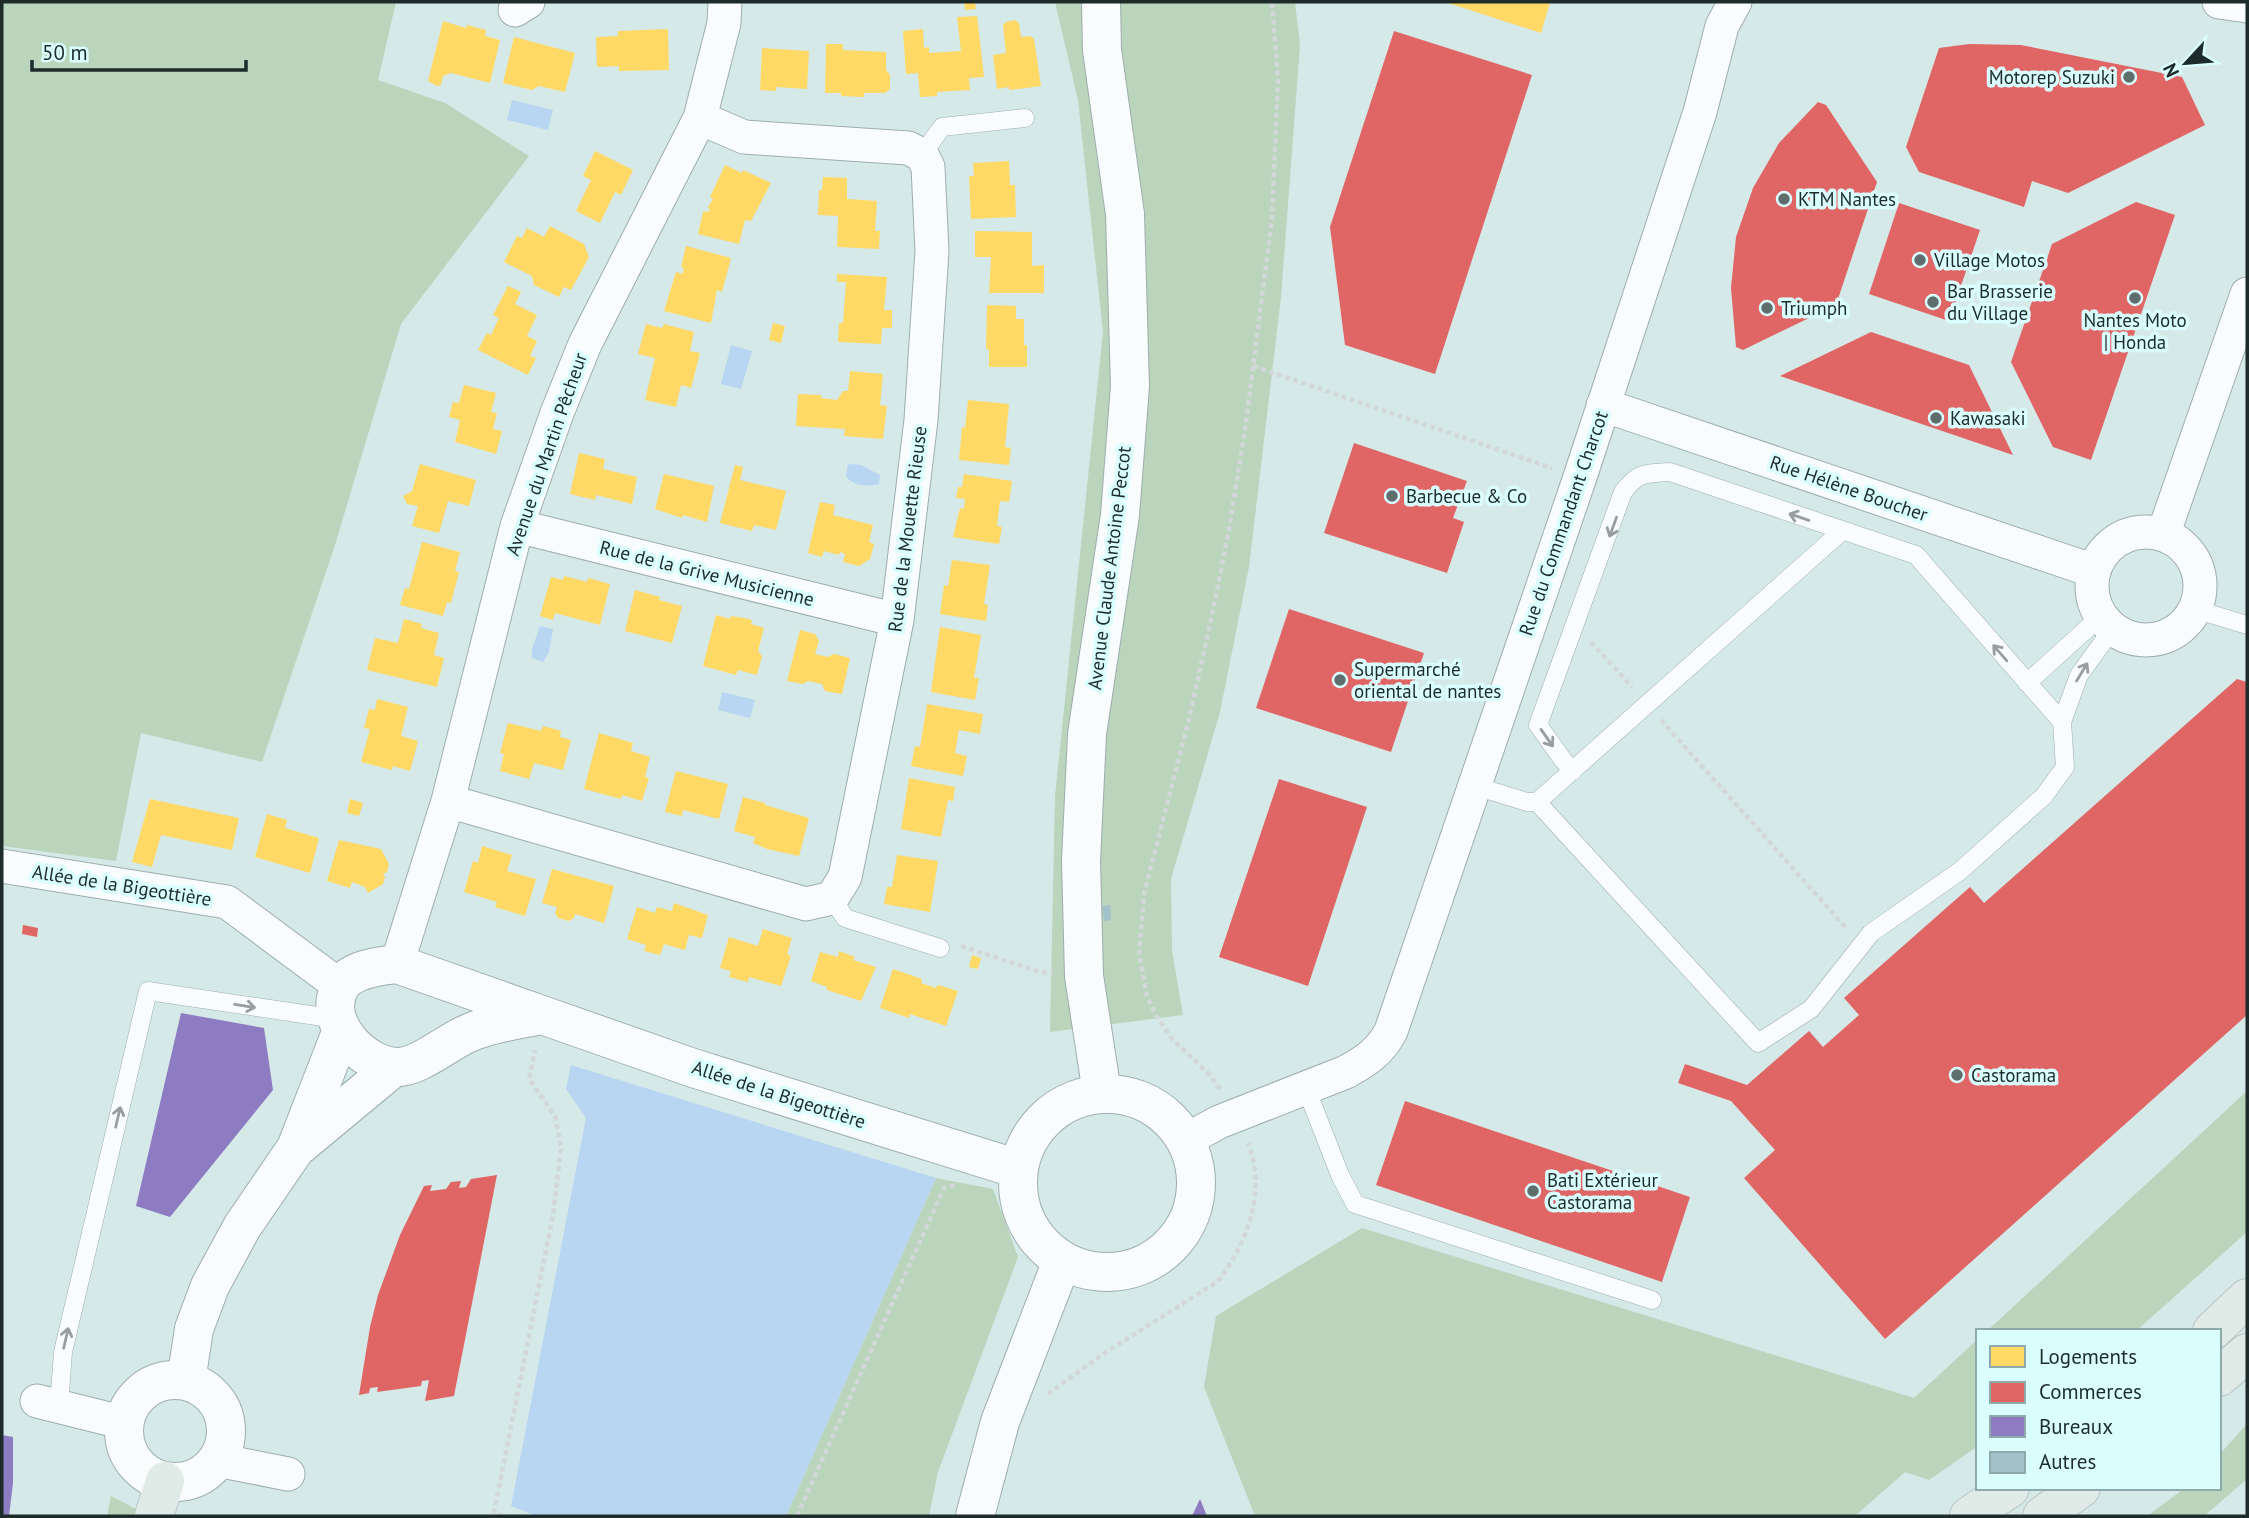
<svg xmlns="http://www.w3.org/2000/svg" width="2249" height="1518" font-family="'PT Sans',sans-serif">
<rect width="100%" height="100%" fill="#d5e9e8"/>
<path fill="#bbd4bc" d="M2,2H396L378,80L445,103L529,156L401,324L335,545L262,762L141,733L116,861L2,846Z
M1055,2H1295L1300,45L1281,297L1249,567L1220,712L1171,879L1172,950L1183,1015L1050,1032L1055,796L1103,332L1078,100Z
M2247,1091V1232L2136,1331H1987Z
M936,1178L993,1189L1018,1257L938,1472L929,1516H786Z
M1362,1228L1914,1398L1978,1339V1446L1929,1480L1905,1472L1855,1516H1255L1204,1387L1216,1316Z
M2247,1424V1479L2204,1516H2147L2185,1488H2219V1455Z
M111,1496L149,1516H107Z"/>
<path fill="#b8d6f2" d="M512,100L553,110L548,130L507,120Z
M731,345L752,351L741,389L721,384Z
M848,464L861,465L880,475L879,484C867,487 853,486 846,476Z
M540,626L553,629L549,652L543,662L532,658V649Z
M722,692L755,700L750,718L718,710Z
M571,1065L936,1178L786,1516H536L511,1506L586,1118L566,1089Z"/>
<path fill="#ffd966" d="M964,2H975L976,9L965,10Z
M1445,2H1550L1541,33Z
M977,16L984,77L969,78L970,90L937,92V96L920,97L918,73L906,74L903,31L923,29L924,48L929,47V53L961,51L957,17Z
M1015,20L1019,23L1021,37L1030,36L1034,39L1041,86L1009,90V87L997,89L993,55L1006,53L1003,25L1006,22Z
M443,21L466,28L467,25L486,30L485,36L500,40L490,83L451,73L443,76L441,85L437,86L428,81Z
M668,29L669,70L619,71V66L597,67L596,37L618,36V31Z
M514,37L575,53L565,92L539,86L532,90L503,83Z
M826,44H843V50L886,52V70L890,75V89L885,93H864V97L841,96V93H825Z
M762,48L809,51L807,89L776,87V91L760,90Z
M595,151L633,170L621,195L615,192L600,223L576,211L591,180L583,176Z
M1009,161L1010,185H1015L1016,217L971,219L969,176H974L973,163Z
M725,165L742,173L743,170L771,183L751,221L745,220L739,244L698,234L703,212L710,211L708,207L713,199L710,197Z
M823,177L847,178V199L877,201L875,231H880L879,249L837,247L838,216L818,215L819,190H822Z
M550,226L584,244L589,257L571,290L564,287L559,297L534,285L532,276L504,262L517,236L522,238L527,228L544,237Z
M975,231L1032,232V266L1044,265V293H989L991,257H975Z
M686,246L731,258L722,292L717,290L711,323L664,311L676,272L682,274L684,268L681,267Z
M837,274L887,277L884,310H892V328H882L881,344L838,342L839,323H843L846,282H837Z
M508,286L521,292L515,304L537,315L527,336L537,341L530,356L536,358L528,375L478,350L487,333L491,335L499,318L493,315Z
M987,305L1016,306V319H1024V345H1027V367H989V349H986Z
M773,323L785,326L781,343L769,340Z
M646,324L662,328L664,324L694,332L690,351L700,353L691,388L681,385L676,407L645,400L655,358L638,354Z
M850,371L883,374L880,405L887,406L883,439L844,436L845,429L796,426L798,394L821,395V398L837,400L843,391H848Z
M464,385L496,393L491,412L497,413L493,429L502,431L496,454L455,442L460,420L449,417L453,402L459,403Z
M968,400L1009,404L1005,447L1011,448L1009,465L959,460L962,427L965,428Z
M579,453L605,459L603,469L637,477L632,504L596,495L595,500L570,494Z
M420,464L476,480L469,506L448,501L439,533L412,526L418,506L407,504L403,496L412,491Z
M735,465L743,467L740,480L786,491L776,530L754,525L752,531L720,523Z
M664,474L714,486L707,522L683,515L682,518L655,509Z
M964,474L1012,481L1009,502L1000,501L997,526L1002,527L999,544L953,537L960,508L964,509L965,499L956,498L958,487H962Z
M820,502L835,505L833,515L873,525L869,542L874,544L870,559L859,566L843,562L845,554L840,552L839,555L824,551L822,557L808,553Z
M422,542L460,552L455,571L459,572L451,603L447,602L443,616L400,605L405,588L409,589Z
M952,560L990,565L984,604L988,605L986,621L940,614L944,585L948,586Z
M564,576L587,582L588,578L610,584L600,625L555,613L553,620L540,616L551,577L563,580Z
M635,590L660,597L659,600L682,606L672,643L625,631Z
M716,615L730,619L731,616L744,618L752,620L751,624L764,628L758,651L762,656L757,675L738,670L736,675L703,666Z
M404,619L422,624L421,628L439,633L434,655L444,658L437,687L367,670L375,638L398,643Z
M940,627L981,635L974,678H979L975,700L931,692Z
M800,630L815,634L819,641L815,654L828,657L834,654L850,658L842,694L825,691L822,684L808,681L803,684L787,681Z
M377,699L408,707L401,736L418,741L410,771L393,766L392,770L361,762L370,729L364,728L369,709L375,710Z
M927,704L983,714L980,734L959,730L955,753L967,756L963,776L911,766L915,746L920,747Z
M508,723L541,731L543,726L561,731L560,737L571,740L563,770L534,763L529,779L500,771L504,754L500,753Z
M599,733L633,743L631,751L650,757L645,777L649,778L642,801L622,795L621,799L584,789Z
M676,771L728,784L719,819L683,810L682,816L665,812Z
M909,778L955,787L953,801L948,800L941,837L901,829Z
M743,797L765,803V805L809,818L799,856L767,849L753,843L755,837L734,831Z
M150,799L239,818L232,850L161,835L152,867L132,862Z
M350,799L363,803L359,816L347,813Z
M267,814L287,820L285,828L319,838L310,873L255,857Z
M339,840L381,849L389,864L387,872L383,874L385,877L383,884L368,893L365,887L352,882L350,888L327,881Z
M482,846L512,855L507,871L536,879L525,916L495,907L497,902L464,892L473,861L478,863Z
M897,855L938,861L930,912L884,904L887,887H892Z
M552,869L614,886L604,923L575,914L574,918L569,921L558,918L555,913L557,907L542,903Z
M674,903L708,915L702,938L689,935L685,950L664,944L660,955L644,951L646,945L627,939L637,907L655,913L657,907L672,911Z
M763,929L792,938L787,954L791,956L781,986L749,977L748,982L729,977L731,971L720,968L729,937L758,946Z
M839,951L855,957L853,960L876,967L861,1001L827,990V987L811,981L820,952L838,957Z
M972,955L981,958L978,969L969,967Z
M893,969L922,979L921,983L936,988L938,985L958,991L946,1026L910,1014L909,1018L880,1008Z"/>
<path fill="#e06666" d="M1394,31L1532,75L1435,374L1345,345L1330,227Z
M1969,44L2021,45L2182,77L2205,125L2068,193L2032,181L2024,207L1919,172L1906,147L1939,48Z
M1818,102L1826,105L1877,182L1836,305L1743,350L1736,347L1731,288L1736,237L1753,188L1779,143Z
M2136,202L2175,215L2091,460L2053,447L2011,362L2052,244Z
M1899,203L1980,230L1949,321L1869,294Z
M1871,332L1969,365L2013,455L1780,376Z
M1354,443L1467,481L1453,518L1464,522L1447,573L1324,533Z
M1289,609L1424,653L1391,752L1256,708Z
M2237,679L2247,682V1015L1885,1339L1744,1178L1775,1150L1731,1101L1678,1083L1685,1064L1747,1085L1809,1031L1823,1047L1859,1015L1844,998L1970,887L1984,903Z
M1279,779L1367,807L1308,986L1219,957Z
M23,925L38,928L37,937L22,934Z
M1405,1101L1690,1197L1662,1282L1376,1185Z
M497,1175L454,1396L425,1401L429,1380L422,1381L421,1386L377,1392L378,1387L370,1388L369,1393L359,1395L370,1327L378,1295L400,1235L424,1186L432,1185L430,1191L446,1189L451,1182L461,1181L459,1188L466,1187L471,1179Z"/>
<path fill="#8e7cc3" d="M181,1013L264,1028L273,1090L170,1217L136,1206Z
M2,1435L13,1437V1483L9,1516H2Z
M1200,1499L1207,1516H1192Z"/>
<path fill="#a3c1c8" d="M1110,905L1111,920L1104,921L1102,906Z"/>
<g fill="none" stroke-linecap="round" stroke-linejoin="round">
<defs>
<path id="service" d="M922,155L942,127L1025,118
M2194,609L2247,625
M2027,683L2101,616
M1573,771L1563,760L1538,725L1623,492C1638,472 1646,473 1670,472L1916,555L2062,722
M1475,786L1527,802H1537L1758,1043L1811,1009L1871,933L1960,871L2044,796L2065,767L2062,722L2079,675L2106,638L2109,625
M1537,802L1842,531
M832,898L845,918L940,948
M1306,1088L1340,1175L1355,1204L1652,1300
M59,1406L63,1352L148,991L337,1019"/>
<path id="minor" d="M2219,2L2247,6
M515,10L528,2
M1603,405L2094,571
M517,526L897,620
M2092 586a54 54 0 1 1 108 0a54 54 0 1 1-108 0Z
M2163,535L2247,294
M448,801L806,904L832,898L845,877L897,620L921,420L932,251L928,167L922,155L908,148L744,137L700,118
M2,866L227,902L340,986
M397,964L448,801L517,526L557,413L585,344L700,118L724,23L725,2
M1186,1140L1219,1122L1346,1072C1366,1061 1380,1052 1391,1031L1580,477L1700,112L1722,26L1735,2
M37,1401L125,1423
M217,1460L288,1474"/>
<path id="tertiary" d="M1101,2L1102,50L1125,214L1130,386L1120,515L1087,734L1081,861L1084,976L1102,1093"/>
<path id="secondary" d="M397,964L542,1015C518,1020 491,1023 469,1033C447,1042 420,1067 397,1067C363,1066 321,1022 340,987C350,969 379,966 397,964Z
M542,1015L693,1068L1018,1169
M1018 1183a89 89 0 1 1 178 0a89 89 0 1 1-178 0Z
M300,1145L394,1067
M124 1431a51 51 0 1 1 102 0a51 51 0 1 1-102 0Z
M186,1381L194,1329L210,1286L242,1227L296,1148L342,1030
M975,1516L1000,1422L1062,1261"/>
<path id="trunk" d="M2212,1331L2247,1298
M2219,1377L2247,1353
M154,1516L165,1481
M1969,1516L2010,1488
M2042,1516L2081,1488"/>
</defs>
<use href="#service" stroke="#9eadad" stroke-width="19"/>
<use href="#minor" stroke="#9eadad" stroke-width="35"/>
<use href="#tertiary" stroke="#9eadad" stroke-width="40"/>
<use href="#secondary" stroke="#9eadad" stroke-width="40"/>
<use href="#trunk" stroke="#bac5c5" stroke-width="40"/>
<path stroke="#d2d7d7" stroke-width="4.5" stroke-dasharray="5 3.5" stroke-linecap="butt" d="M1253,366L1552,468
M1591,642L1632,687
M1661,720L1846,928
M961,946L1040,972L1053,973
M1220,1089L1210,1075L1172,1039L1157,1017L1147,996L1139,954L1144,894L1188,723L1211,620L1229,530L1245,430L1272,218L1278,79L1272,2
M1048,1394L1103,1354L1217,1282C1247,1246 1267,1190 1248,1143
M503,1516L494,1512L553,1215L561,1147L555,1116L529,1079L535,1050
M797,1516L944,1188L955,1185"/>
<use href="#service" stroke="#f9fcfc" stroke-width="18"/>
<use href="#minor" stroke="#f9fcfc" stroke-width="33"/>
<use href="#tertiary" stroke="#f9fcfc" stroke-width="38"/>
<use href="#secondary" stroke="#f9fcfc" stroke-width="38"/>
<use href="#trunk" stroke="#e0eae7" stroke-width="38"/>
</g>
<defs><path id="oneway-shaft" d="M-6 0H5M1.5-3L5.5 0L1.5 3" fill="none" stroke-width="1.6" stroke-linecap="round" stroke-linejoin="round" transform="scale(1.75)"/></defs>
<g stroke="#969e9e">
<use href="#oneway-shaft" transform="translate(1799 517) rotate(-161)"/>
<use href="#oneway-shaft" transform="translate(1613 527) rotate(110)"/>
<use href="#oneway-shaft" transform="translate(2000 653) rotate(-131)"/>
<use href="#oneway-shaft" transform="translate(2082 672) rotate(-59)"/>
<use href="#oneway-shaft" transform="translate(1547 738) rotate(55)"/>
<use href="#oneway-shaft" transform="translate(245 1006) rotate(9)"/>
<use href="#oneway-shaft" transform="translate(118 1117) rotate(-77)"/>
<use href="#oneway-shaft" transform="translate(66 1338) rotate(-77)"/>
</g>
<g fill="#5d6e6d" stroke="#dafefe" stroke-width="2.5">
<circle cx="2129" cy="77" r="7"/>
<circle cx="1784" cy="199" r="7"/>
<circle cx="1920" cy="260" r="7"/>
<circle cx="2135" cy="298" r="7"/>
<circle cx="1933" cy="302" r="7"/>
<circle cx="1767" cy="308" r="7"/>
<circle cx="1936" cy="418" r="7"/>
<circle cx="1392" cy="496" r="7"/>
<circle cx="1340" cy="680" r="7"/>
<circle cx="1957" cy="1075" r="7"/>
<circle cx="1533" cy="1191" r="7"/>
</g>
<g text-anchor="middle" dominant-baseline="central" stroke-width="7" stroke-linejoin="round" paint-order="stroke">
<g font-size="19" fill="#1d2b2b" stroke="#dafefe" text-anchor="start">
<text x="2115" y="77" text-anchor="end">Motorep Suzuki</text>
<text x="1798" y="199">KTM Nantes</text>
<text x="1934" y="260">Village Motos</text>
<text x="1947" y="291">Bar Brasserie<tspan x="1947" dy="22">du Village</tspan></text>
<text x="1781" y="308">Triumph</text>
<text x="2135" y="320" text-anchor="middle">Nantes Moto<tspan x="2135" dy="22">| Honda</tspan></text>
<text x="1950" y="418">Kawasaki</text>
<text x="1406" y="496">Barbecue &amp; Co</text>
<text x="1354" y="669">Supermarché<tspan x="1354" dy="22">oriental de nantes</tspan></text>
<text x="1971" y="1075">Castorama</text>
<text x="1547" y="1180">Bati Extérieur<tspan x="1547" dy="22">Castorama</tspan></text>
</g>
<g font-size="19" fill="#1d2b2b" stroke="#dafefe">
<text transform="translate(546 454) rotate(-71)">Avenue du Martin Pêcheur</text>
<text transform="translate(1849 488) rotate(19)">Rue Hélène Boucher</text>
<text transform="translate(1563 523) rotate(-71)">Rue du Commandant Charcot</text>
<text transform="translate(907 529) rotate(-83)">Rue de la Mouette Rieuse</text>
<text transform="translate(1109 568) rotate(-83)">Avenue Claude Antoine Peccot</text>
<text transform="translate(707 573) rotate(14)">Rue de la Grive Musicienne</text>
<text transform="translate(122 885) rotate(9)">Allée de la Bigeottière</text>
<text transform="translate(779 1094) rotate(18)">Allée de la Bigeottière</text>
</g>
</g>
<rect width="2249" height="1518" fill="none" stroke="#1d2b2b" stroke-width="7"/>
<rect x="1976" y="1329" width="245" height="161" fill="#dafefe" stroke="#8eaaaa" stroke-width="2"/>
<rect x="1990" y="1346" width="35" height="21" fill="#ffd966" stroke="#8eaaaa" stroke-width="2"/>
<text x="2039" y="1364" font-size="21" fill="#1d2b2b">Logements</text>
<rect x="1990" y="1382" width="35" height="21" fill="#e06666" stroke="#8eaaaa" stroke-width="2"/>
<text x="2039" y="1399" font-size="21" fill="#1d2b2b">Commerces</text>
<rect x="1990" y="1416" width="35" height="21" fill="#8e7cc3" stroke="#8eaaaa" stroke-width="2"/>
<text x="2039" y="1434" font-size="21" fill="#1d2b2b">Bureaux</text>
<rect x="1990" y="1452" width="35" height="21" fill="#a3c1c8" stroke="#8eaaaa" stroke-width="2"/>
<text x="2039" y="1469" font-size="21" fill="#1d2b2b">Autres</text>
<g transform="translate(2186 63) rotate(244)" stroke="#dafefe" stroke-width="5" paint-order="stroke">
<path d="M0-5L12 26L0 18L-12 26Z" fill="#1d2b2b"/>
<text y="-10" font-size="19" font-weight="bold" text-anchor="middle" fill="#1d2b2b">N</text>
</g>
<path d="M32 60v10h214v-10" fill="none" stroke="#1d2b2b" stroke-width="3.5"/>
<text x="42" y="60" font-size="21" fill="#1d2b2b" stroke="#dafefe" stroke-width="5" paint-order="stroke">50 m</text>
</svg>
